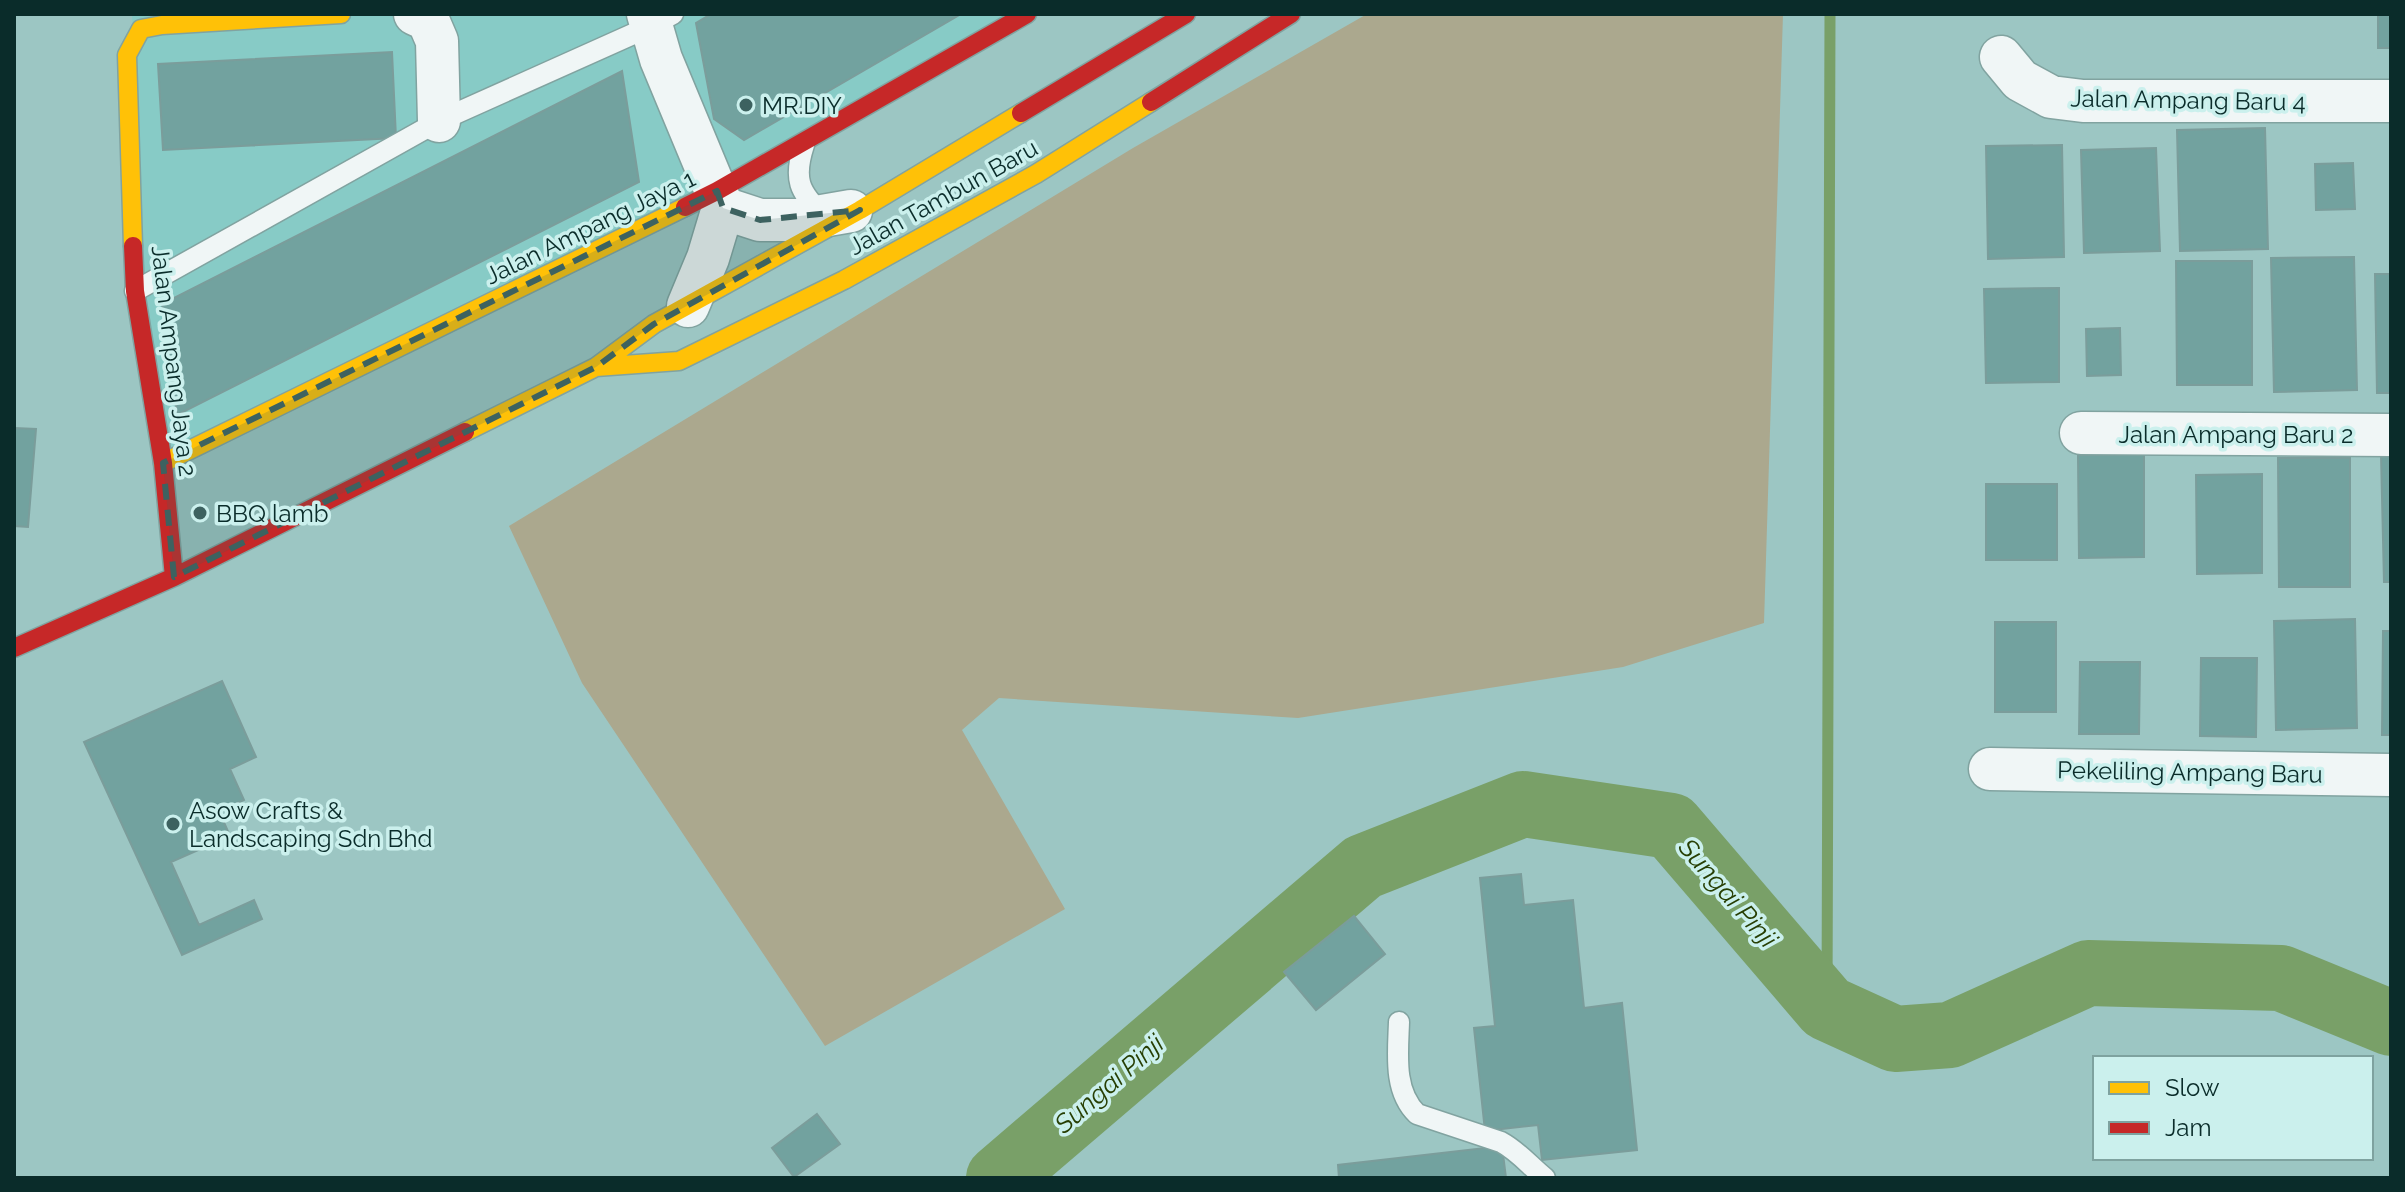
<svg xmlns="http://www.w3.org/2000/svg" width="2405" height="1192" font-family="Raleway,sans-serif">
<rect width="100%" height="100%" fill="#9cc6c3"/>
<path fill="#87cbc6" d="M132,14H1025L154,480Z"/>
<path fill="#aba88e" d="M1367,14H1783L1764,623L1623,667L1298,718L999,698L962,730L1065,909L825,1046L582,683L509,526L1133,148Z"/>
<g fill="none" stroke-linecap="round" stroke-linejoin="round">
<path stroke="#79a068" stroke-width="11" d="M1827,1008L1830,14"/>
<path stroke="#79a068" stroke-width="66" d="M999,1178L1363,867L1523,804L1671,826L1827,1008L1895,1039L1950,1035L2088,973L2281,978L2391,1023"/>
</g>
<path fill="#72a29f" stroke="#7b9d9b" stroke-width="2" d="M711,14H961L744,140L714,119L696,23Z
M2378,14H2391V48H2378Z
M392,52L396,138L163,150L158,64Z
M622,71L639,182L177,415L162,304Z
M2265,128L2268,249L2180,251L2177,130Z
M2062,145L2064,257L1988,259L1986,146Z
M2156,148L2160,251L2084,253L2081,150Z
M2353,163L2355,209L2316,210L2315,164Z
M2354,257L2357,390L2274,392L2271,258Z
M2176,261H2252V385H2177Z
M2375,274H2391V393H2377Z
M2059,288V382L1986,383L1984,289Z
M2120,328L2121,375L2087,376L2086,329Z
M14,428L36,429L28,527L14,526Z
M2144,454V557L2079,558L2078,455Z
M2381,454H2391V582H2384Z
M2278,458H2350V587H2279Z
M2262,474V573L2197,574L2196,475Z
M1986,484H2057V560H1986Z
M2355,619L2357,728L2276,730L2274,621Z
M1995,622H2056V712H1995Z
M2383,631H2391V735H2382Z
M2201,658H2257L2256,737L2200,736Z
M2080,662H2140L2139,734H2079Z
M222,681L256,757L230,769L244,800L219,811L230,836L171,862L199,925L254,900L262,919L182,955L84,742Z
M1521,874L1524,905L1573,900L1584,1008L1622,1003L1637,1150L1542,1160L1538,1125L1485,1131L1474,1028L1495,1026L1480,878Z
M1354,916L1385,954L1316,1010L1284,972Z
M817,1114L840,1144L794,1177L772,1148Z
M1502,1146L1506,1178H1339L1338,1165Z"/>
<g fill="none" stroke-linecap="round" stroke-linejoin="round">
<defs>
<path id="lane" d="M804,145C793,179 799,192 823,215
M135,291L439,121L651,26L673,14
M1399,1022C1398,1053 1393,1091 1417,1114L1501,1142C1518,1151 1530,1166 1545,1178"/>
<path id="street" d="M415,14L428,20L437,41L439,121
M648,14L661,59L723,208L708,258L688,306
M2001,57L2020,80L2051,97L2083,101H2391
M723,208L760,220H799L851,211
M2081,433L2391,435
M1990,769L2391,775"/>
<path id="slow" d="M133,246L127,55L141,29L162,25L341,14
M596,367L679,361L844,280L1036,174L1151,102
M465,432L596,367L654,324L860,210L1021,113
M163,463L685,207"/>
<path id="jam" d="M1151,102L1291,14
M1021,113L1186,14
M685,207L717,191L1027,14
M133,246L135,291L163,463L174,577
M14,648L174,577L465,432"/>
</defs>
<use href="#lane" stroke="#81a3a0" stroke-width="23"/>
<use href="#street" stroke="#81a3a0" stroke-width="45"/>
<use href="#slow" stroke="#81a3a0" stroke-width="21"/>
<use href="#jam" stroke="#81a3a0" stroke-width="21"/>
<use href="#lane" stroke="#f0f6f6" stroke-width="20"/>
<use href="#street" stroke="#f0f6f6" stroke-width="42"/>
<use href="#slow" stroke="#ffc107" stroke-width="18"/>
<use href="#jam" stroke="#c62828" stroke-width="18"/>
</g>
<path fill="#3d6260" fill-opacity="0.2" stroke="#3d6260" stroke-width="6" stroke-dasharray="16 10" stroke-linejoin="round" d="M717,191L723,208L760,220L860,210L654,324L596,367L174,577L163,463Z"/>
<g fill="#3d6260" stroke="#cbf0ed" stroke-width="3">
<circle cx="746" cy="105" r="8"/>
<circle cx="200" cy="513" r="8"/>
<circle cx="173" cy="824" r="8"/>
</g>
<g text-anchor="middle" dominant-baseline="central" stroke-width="7" stroke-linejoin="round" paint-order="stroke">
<g font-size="24" fill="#0a2c2a" stroke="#cbf0ed">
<text transform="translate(2188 100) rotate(1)">Jalan Ampang Baru 4</text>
<text transform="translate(943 197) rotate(-29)">Jalan Tambun Baru</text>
<text transform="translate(590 227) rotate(-26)">Jalan Ampang Jaya 1</text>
<text transform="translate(174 361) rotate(83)">Jalan Ampang Jaya 2</text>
<text x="2236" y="434">Jalan Ampang Baru 2</text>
<text transform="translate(2190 772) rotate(1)">Pekeliling Ampang Baru</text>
</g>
<g font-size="24" fill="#0a2c2a" stroke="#cbf0ed" text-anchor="start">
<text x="762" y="105">MR.DIY</text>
<text x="216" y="513">BBQ lamb</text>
<text x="189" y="810">Asow Crafts &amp;<tspan x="189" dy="28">Landscaping Sdn Bhd</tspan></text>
</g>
<g font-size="26" font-style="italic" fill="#273f04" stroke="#cbf0ed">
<text transform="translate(1728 893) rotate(49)">Sungai Pinji</text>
<text transform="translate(1109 1084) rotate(-41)">Sungai Pinji</text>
</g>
</g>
<rect width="2405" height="1192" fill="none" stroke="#0a2c2a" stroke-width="32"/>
<rect x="2093" y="1056" width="280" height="104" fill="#cbf0ed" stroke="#7ea29f" stroke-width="2"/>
<rect x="2109" y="1082" width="40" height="12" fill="#ffc107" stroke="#7ea29f" stroke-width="2"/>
<text x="2165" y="1096" font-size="24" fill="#0a2c2a">Slow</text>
<rect x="2109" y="1122" width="40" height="12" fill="#c62828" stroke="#7ea29f" stroke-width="2"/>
<text x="2165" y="1136" font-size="24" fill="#0a2c2a">Jam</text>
</svg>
